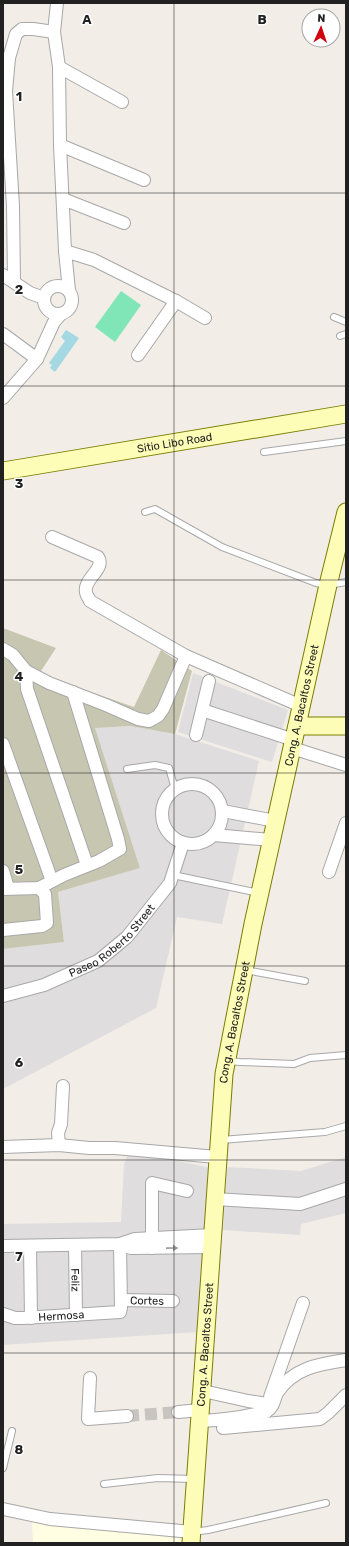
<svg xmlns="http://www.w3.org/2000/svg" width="349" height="1546" font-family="Rubik,sans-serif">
<rect width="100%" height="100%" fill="#f2ede7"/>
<path fill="#dfddde" d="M193,673L288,710L272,762L178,732Z
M130,726L175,734L259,761L222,924L177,917L156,1008L3,1089V949L64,942L58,892L140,868L95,728Z
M130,1151L211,1168L198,1332L3,1345V1224L121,1222L124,1164Z
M346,1157V1213L301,1224L300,1235L223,1230L227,1167L301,1171Z"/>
<path fill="#fffde2" d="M32,1521L186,1534L185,1543H33Z"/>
<path fill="#c7c6b1" d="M3,628L56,648L39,674L134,707L161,650L192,671L175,734L130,726L95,728L140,868L58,892L64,942L3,949Z"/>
<path fill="#80e5b7" d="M121,291L141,305L115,342L95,327Z"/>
<path fill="#a4d8e2" d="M66,330L79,338L55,372L50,368L52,365L49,363L65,341L61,337Z"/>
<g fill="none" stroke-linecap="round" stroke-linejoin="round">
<path stroke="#c8c4bf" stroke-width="12" stroke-dasharray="12 6" stroke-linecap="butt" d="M127,1416L178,1412"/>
<defs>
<path id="lane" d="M334,317L346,322
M340,336L346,334
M264,452L346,441
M145,512L155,509L222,547L316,583L328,585L346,582
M127,769L155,765L169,768L175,789
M173,875L259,893
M245,970L305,981
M228,1061L240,1062L294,1064L310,1058L346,1055
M221,1140L325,1132L346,1126
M3,1468L12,1431
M104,1484L158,1478L194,1479
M192,1532L208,1530L326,1503"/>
<g id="street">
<path d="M57,3L54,32L59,67L60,145L65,251L69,290"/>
<path d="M59,67L122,102"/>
<path d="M60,145L144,180"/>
<path d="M63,199L124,223"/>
<path d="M65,251L94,260L176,301L205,318"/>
<path d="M3,275L30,293L44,298"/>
<path d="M14,282L13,206L6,91L9,58L16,34L22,29H33L54,32"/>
<circle cx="58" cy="300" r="14"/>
<path d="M3,334L37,359"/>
<path d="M138,355L176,301"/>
<path d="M3,398L37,359L54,322L61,314"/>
<path d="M52,537L98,557C106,569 83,579 86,592C86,595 89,598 90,601L186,656L301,706"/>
<path d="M3,649L13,655L26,671L49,683L106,705L138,719L149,721L158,716L163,709L186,656"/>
<path d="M26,671L27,689L87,865"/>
<path d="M202,710L294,740"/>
<path d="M196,735L209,681"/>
<path d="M3,744L52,881"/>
<path d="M292,748L346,765"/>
<circle cx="192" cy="814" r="30"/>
<path d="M223,811L275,821"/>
<path d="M214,835L271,840"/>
<path d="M3,871L8,888"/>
<path d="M329,872L346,823"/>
<path d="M3,889L39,888L64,875L99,861L120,849L118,839L73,692"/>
<path d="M3,930L42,926L47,923L45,894L39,888"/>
<path id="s1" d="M3,996L44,985L98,961L127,937L170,883L183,843"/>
<path d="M59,1145L58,1133L61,1124L63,1086"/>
<path d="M3,1147L59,1145L89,1148H115L217,1157"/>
<path d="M215,1199L300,1204L346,1189"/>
<path d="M120,1244L131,1248L212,1247"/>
<path id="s2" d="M75,1245L76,1315"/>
<path d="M3,1246L120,1244L135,1239L213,1235"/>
<path d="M30,1246L31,1318"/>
<path d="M152,1248V1183L187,1191"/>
<path id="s3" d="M121,1300L173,1301"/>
<path id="s4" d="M3,1314L15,1318H23L120,1312L121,1308L120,1244"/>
<path d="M90,1378L88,1419L127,1416"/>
<path d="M203,1391L248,1401L267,1404L266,1412"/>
<path d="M270,1397L303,1303"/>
<path d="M178,1412L201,1410"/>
<path d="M201,1421C219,1420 237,1418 255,1414C259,1413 264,1413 267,1411C274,1407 274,1399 277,1393C293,1368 319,1364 346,1360"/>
<path d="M223,1428L320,1419L328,1413L346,1395"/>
<path d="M3,1509L50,1519L192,1532"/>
</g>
<g id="secondary">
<path id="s5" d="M3,471L346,414"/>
<path d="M297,726H346"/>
<path id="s6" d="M191,1543L224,1074L253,924L328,585L346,512"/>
</g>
</defs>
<use href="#lane" stroke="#a8a8a8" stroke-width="8"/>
<use href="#street" stroke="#a8a8a8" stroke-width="14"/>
<use href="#secondary" stroke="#7a7f00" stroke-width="19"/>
<use href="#lane" stroke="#fff" stroke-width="6"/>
<use href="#street" stroke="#fff" stroke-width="12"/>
<use href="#secondary" stroke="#fefdb8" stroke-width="17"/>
</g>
<defs><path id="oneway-solid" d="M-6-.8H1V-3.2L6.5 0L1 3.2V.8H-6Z"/></defs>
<use fill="#9b9b9b" href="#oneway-solid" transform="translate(172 1248) rotate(-1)"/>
<path fill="none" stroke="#212121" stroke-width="1" stroke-opacity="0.55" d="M174,3V1543M3,193H346M3,386H346M3,580H346M3,773H346M3,966H346M3,1160H346M3,1353H346"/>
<g text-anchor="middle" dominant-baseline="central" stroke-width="3" stroke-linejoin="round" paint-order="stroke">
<g font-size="11" fill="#212121" stroke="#fff">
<text stroke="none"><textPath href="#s5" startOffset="174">Sitio Libo Road</textPath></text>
<text stroke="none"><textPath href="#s6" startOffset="847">Cong. A. Bacaltos Street</textPath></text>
<text stroke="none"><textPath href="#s1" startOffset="125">Paseo Roberto Street</textPath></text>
<text stroke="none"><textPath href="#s6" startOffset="523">Cong. A. Bacaltos Street</textPath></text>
<text stroke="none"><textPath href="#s2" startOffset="35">Feliz</textPath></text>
<text stroke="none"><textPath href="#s3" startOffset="26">Cortes</textPath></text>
<text stroke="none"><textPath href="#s4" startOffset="59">Hermosa</textPath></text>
<text stroke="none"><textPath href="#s6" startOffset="199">Cong. A. Bacaltos Street</textPath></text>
</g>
</g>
<g font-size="13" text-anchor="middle" font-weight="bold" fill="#212121" stroke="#fff" stroke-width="3" stroke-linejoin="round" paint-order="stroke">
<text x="87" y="24">A</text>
<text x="262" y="24">B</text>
<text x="19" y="101">1</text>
<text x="19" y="294">2</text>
<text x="19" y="488">3</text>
<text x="19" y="681">4</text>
<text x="19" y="874">5</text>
<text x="19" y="1067">6</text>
<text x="19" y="1261">7</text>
<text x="19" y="1454">8</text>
</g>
<rect width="349" height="1546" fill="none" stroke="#212121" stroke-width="8"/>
<g transform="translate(321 28) rotate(3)"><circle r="19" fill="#ffffff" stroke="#a6a6a6"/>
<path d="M0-3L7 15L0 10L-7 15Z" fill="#d1000e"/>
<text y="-6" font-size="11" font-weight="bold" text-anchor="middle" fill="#212121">N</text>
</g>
</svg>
